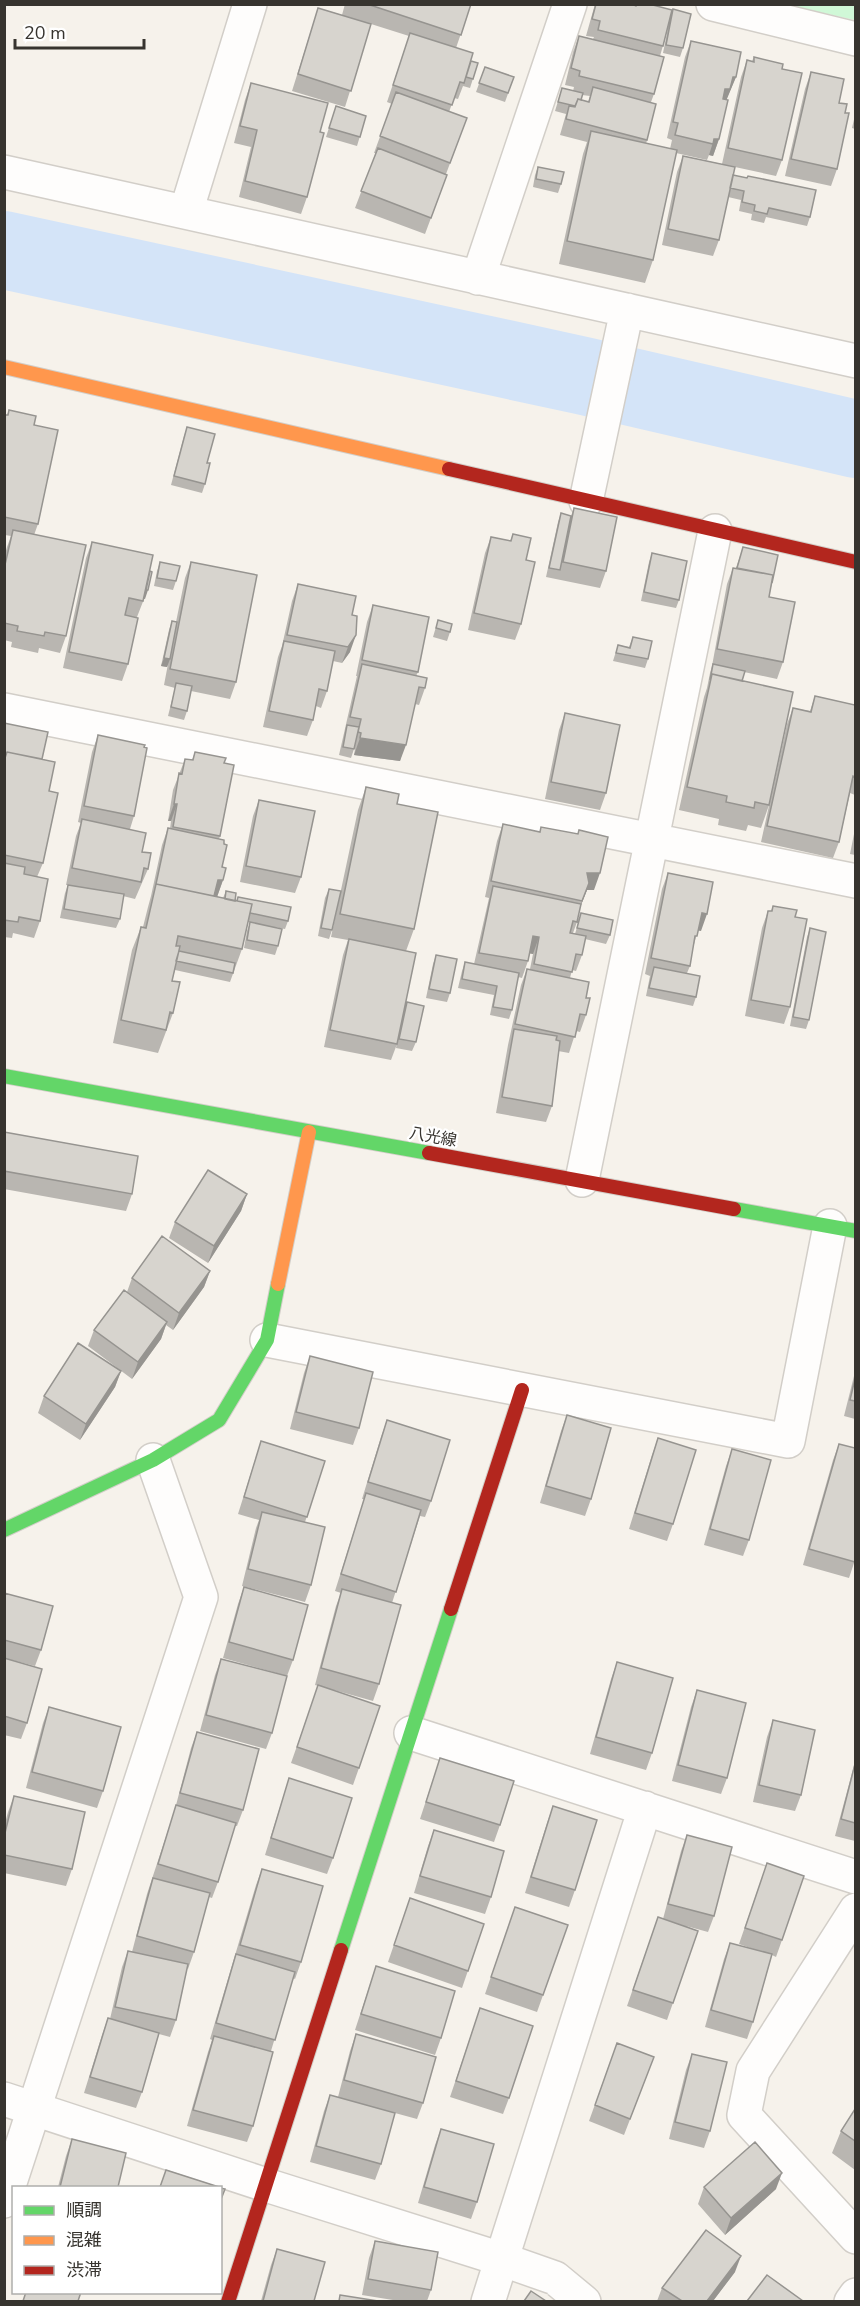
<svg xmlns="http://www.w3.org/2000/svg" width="860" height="2306" font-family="'Nunito Sans','Noto Sans JP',sans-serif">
<rect width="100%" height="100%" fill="#f6f2eb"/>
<path fill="#d0f8d7" d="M787,5H855V20Z"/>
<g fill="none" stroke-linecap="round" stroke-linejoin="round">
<path stroke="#d4e4f8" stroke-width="78" d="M4,250L584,376L856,439"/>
<defs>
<path id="street" d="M713,4L856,39
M4,172L856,361
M186,212L250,4
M478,278L570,4
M586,501L627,310
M4,710L856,881
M582,1180L715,531
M267,1340L788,1441L830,1226
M411,1733L856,1877
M856,1910L753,2071L744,2115L856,2237
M4,2099L266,2185L501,2259L555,2278L584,2302
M4,2201L201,1597L153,1460
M488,2302L645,1808
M851,2302L856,2295"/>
<path id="fast" d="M4,1076L429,1153
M734,1209L856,1231
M4,1530L153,1460L219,1420L267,1340L278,1284
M341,1950L451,1609"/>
<path id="slow" d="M4,367L449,469
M278,1284L309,1132"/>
<path id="jam" d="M449,469L856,562
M429,1153L734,1209
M451,1609L522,1390
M228,2302L341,1950"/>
</defs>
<use href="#street" stroke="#d2cec8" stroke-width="36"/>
<use href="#fast" stroke="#d2cec8" stroke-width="16"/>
<use href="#slow" stroke="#d2cec8" stroke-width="16"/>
<use href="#jam" stroke="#d2cec8" stroke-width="16"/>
<use href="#street" stroke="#fefdfc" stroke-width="33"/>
<use href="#fast" stroke="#63d668" stroke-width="14"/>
<use href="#slow" stroke="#ff974d" stroke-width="14"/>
<use href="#jam" stroke="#b3261e" stroke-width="14"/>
</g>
<path fill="#b9b6b1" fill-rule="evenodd" d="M345,4H471L456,48L471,61L478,63L470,88L463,86L458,99L454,98L449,112L467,118L446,174L447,175L425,234L355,208L376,153H374L392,104L387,102L409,36L371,24L345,107L292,91L318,8L342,15Z
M595,4H632L672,10L683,48L680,57L663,53L668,28L660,56L654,94L651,102L647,140L646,144L670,149L672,140L667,138L685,57L691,41L736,77L726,100L719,139L713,156L709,155L707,160L676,153L653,260L645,283L559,264L583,154L587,142L560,135L566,114L555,111L562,88L573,91L574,87L565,85L573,52L579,36L593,39L594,37L586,36ZM582,95L590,96L588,102L581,100Z
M754,57L782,160L776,176L735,167L733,175L810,217L807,226L766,217L764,223L751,220L752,214L739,211L741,200L728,197L719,240L713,256L662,245L677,172L683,156L722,164L741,77L747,60L752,61Z
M485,67L514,77L505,102L476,92Z
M811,72L839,103L837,169L831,186L785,176L805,89Z
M251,83L320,132L307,197L301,214L239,197L251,147L234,143L245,100Z
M336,106L366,116L357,146L326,137Z
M855,115V129L852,128Z
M538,167L561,184L558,193L533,187L535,175Z
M9,410L34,425L38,524L34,535L66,636L60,653L39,648L38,653L11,647L12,642L4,640V558L7,547L11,536L5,535L4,539V415H7Z
M187,427L205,484L202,493L171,485L184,436Z
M574,508L606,571L600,588L546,577L558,522L561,513L571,516Z
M513,534L526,560L521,624L515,640L468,630L485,553L491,537L510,541Z
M92,542L145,599H144L137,617L128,664L122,681L63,668L86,558Z
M743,547L772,583L769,597L783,662L777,679L744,672L742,681L769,805L761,828L748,825L746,831L718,825L719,819L679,810L704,697L707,688L710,673L712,666L727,584L733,568H736Z
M652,553L679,600L676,608L641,601L649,562Z
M160,562L176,581L173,590L154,586L157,571Z
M191,562L236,682L230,699L191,691L187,711L184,720L168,716L175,688L164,685L168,664L167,667L161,666L169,630L172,621L176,622L185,578Z
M298,584L352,615L350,652L342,663L333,661L327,691L321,708L316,706L313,720L307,736L263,727L278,657L282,646L292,601Z
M373,605L418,672L416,676L425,688L419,705L415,704L400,761L354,755L355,749H354L351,758L339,755L357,676H356L367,622Z
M438,620L450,632L447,641L433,637Z
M633,637L648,659L645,668L613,661L618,645L629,647Z
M815,696L855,705V795L850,793L839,842L833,858L761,842L787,724L793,708L810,711Z
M565,713L606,793L600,810L545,799L559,730Z
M4,723L42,759L49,791L43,863L37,877L40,921L34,938L13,933L12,938L4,937Z
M98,735L134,816L130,829L142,852L148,869L135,899L123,896L120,919L116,928L60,918L65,893L68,885H66L76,836L81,823L78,822L92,752Z
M195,752L224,763L220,836L219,839L224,844L222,867L223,880L217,897L223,898L226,891L235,901H236L238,897L288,921L285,929L274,927L278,946L275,955L244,948L247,931L250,922H248L242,949L230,982L175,970L172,981L173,1013L158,1053L113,1043L132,950L141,927H143L148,907L151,896L162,845L168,828L170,829L171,821H168L173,790L185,759L192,760Z
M366,787L397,804L414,929L406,951L397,1044L391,1060L324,1047L343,955L348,940L331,937L358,810Z
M259,800L301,877L295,893L240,882L253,816Z
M503,824L540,832L541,827L594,890H587L580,908L577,922L573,933L575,934L581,913L610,935L606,944L585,939L582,955L576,971L572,970L570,978L586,998V1015L580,1032L576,1031L569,1053L558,1051L552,1106L546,1122L496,1113L508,1045L521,985L527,969H530L533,954L530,953L528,961L522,978L518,977L512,1010L509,1019L490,1015L494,995L458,988L462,971L465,962L474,964L489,898L485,897L497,841Z
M855,829V855L850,854Z
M668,873L701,931L698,930L693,948L690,966L687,973L696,997L693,1006L646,996L650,976L645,974L662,889Z
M329,889L332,930L329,939L318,936L325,898Z
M773,906L795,917L790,1007L784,1024L745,1016L762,928L768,911H771Z
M810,928L809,1020L806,1029L790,1026L807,937Z
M436,955L450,993L447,1002L426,998L433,964Z
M407,1002L416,1042L412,1051L396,1048L404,1011Z
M4,1132L132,1194L126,1211L4,1189Z
M247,1194L241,1211L208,1263L169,1238L175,1222Z
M210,1271L204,1287L173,1330L166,1325L161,1339L132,1379L88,1346L94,1330L127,1292L132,1278Z
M310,1356L359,1428L353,1445L290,1429L304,1373Z
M121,1371L115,1387L80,1440L38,1413L44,1396Z
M855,1372V1419L844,1416Z
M567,1415L591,1499L585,1516L540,1503L561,1431Z
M387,1420L431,1501L425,1517L420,1516L392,1603L379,1684L373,1701L334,1690L359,1768L353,1785L291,1763L318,1686L315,1685L336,1606L341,1593L335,1591L364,1499H362L381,1437Z
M658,1438L673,1524L667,1541L629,1529L652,1455Z
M261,1441L325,1461L305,1522L311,1585L305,1602L242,1586L256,1528L259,1520L238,1514Z
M839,1444L855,1560L849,1578L803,1565L833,1460Z
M732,1449L749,1540L743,1556L704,1545L726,1466Z
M244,1587L293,1660L287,1676L223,1658L238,1604Z
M4,1593L41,1650L35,1666L4,1658Z
M4,1658L27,1723L21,1739L4,1735Z
M221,1659L272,1733L266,1749L200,1731L215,1675Z
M617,1662L652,1753L646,1770L590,1754L611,1679Z
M697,1690L727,1778L721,1794L672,1781L691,1707Z
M49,1707L103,1791L97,1808L26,1788L43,1723Z
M773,1720L801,1795L795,1811L753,1802L767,1737Z
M197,1732L243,1810L237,1826H235L218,1882L212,1898L209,1897L194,1952L188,1969L187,1968L176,2020L170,2037L159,2034L142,2092L136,2108L84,2093L102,2035L108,2018L110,2019L122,1967L128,1951L132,1952L147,1894L175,1809L191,1748Z
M440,1758L500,1825L494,1842L420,1819Z
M855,1762V1841L835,1836L852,1773Z
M289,1778L333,1858L327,1874L265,1855Z
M14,1796L72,1869L66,1886L4,1873V1827L8,1812Z
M553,1806L575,1890L569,1907L525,1893L547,1823Z
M434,1830L491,1897L485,1914L414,1893L428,1846Z
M687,1835L714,1916L708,1932L686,1926L698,1931L667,2020L627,2006L658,1917L663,1919L681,1851Z
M767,1863L782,1940L776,1957L772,1955L753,2022L747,2039L705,2027L724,1959L730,1943L753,1949L739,1944Z
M262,1869L301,1962L295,1979L293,1978L271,2051L253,2126L247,2142L187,2126L208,2052L212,2040L210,2039L256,1885Z
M410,1898L484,1924L462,1988L388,1962Z
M515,1907L568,1925L537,2012L485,1994Z
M376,1966L441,2038L435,2055L355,2030Z
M480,2008L509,2098L503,2114L450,2097Z
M356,2034L423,2103L417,2119L395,2113L381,2164L375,2180L310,2162L324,2111L330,2095L338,2097L350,2051Z
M617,2043L654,2057L624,2135L589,2121Z
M692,2054L710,2131L704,2148L669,2139L686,2070Z
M855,2109V2170L832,2153L841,2131Z
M441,2129L477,2202L471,2219L418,2203L435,2145Z
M72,2139L118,2187H58L66,2156Z
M704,2187L776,2189L725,2235L698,2204Z
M375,2241L431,2290L427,2301H399L362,2295L369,2258Z
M277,2249L314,2301H261L271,2265Z
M735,2272L713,2301H657L662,2288Z"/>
<path fill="#969490" d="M733,77H736L724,106L719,105L725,89Z
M714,139H719L713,156L709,155Z
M145,590H148L145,599L141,598Z
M356,635L350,652L342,663L348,647Z
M164,658L170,659L167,667L161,666Z
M360,738L406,745L400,761L354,755Z
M174,804H177L171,821H168Z
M587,873H600L594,890H587L576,917L582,901Z
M218,880H223L217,897L214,896Z
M702,913L707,914L701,931L696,930Z
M533,936L539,937L533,954L527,953Z
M247,1194L241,1211L208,1263L214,1246Z
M210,1271L204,1287L173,1330L179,1313Z
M167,1322L161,1339L132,1379L138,1362Z
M121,1371L115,1387L80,1440L86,1424Z
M782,2173L776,2189L725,2235L731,2218Z
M741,2256L735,2272L713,2301H707Z"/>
<path fill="#d7d4ce" stroke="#969490" stroke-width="1.5" d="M367,4H471L461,35Z
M596,4H632L636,6L637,4H649L672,10L663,46L598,30L600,21L592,19Z
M318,8L371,24L351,91L298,74Z
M673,9L691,14L683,48L666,45Z
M410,33L473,53L464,83L460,82L452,105L393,85Z
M579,36L664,57L654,94L579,76L580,71L571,68Z
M691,41L741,52L736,77H733L730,89H725L723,99L728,100L719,139H714L713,144L675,135L678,123L673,122Z
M754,57L783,64L782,69L802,73L782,160L728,148L747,60L754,62Z
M471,61L478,63L473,79L466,77Z
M485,67L514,77L508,93L479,83Z
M811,72L844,79L839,103L847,104L845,113H849L837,169L791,159Z
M251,83L328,103L320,132L324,133L307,197L245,181L257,130L240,126Z
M593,87L656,104L647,140L566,119L569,106L575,107L578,99L589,102Z
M562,88L583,93L581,100L578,99L575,106L558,102Z
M396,92L467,118L450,163L380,136Z
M336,106L366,116L360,137L329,128Z
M591,131L677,150L653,260L567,241Z
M378,148L447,175L431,218L361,191Z
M683,156L735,167L719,240L668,229Z
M538,167L564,172L561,184L536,179Z
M733,175L747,178L748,176L816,190L810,217L769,208L767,214L754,211L755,205L742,202L744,191L730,188Z
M9,410L36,416L34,425L58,430L38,524L4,517V415H8Z
M187,427L215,434L207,463H210L205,484L174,476Z
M574,508L617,517L606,571L563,562Z
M561,513L571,516L560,570L549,568Z
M13,530L86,545L66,636L45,632L44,636L17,631L18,626L4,623V569Z
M513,534L531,538L526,560L535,562L521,624L474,613L491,537L511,541Z
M92,542L153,555L143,601L129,598L125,615L138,618L128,664L69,652Z
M743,547L778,555L772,583L773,575L737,568Z
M652,553L687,561L679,600L644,592Z
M160,562L180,566L176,581L157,578Z
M191,562L257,575L236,682L170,669Z
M733,568L773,575L769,597L795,602L783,662L717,649Z
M150,571L152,572L148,590H146Z
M298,584L356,596L352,615L357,616L356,635L348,647L287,635Z
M373,605L429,617L418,672L362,660Z
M438,620L452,624L450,632L436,628Z
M172,621L177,622L170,659L164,658Z
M633,637L652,641L648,659L616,653L618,645L630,648Z
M284,641L335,651L327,691L319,689L313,720L269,711Z
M362,664L427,678L425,688L419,687L406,745L360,738L361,733L358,732L361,719L350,717Z
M713,664L745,671L742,681L712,674L710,680Z
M712,674L793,692L769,805L755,802L754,808L726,802L727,796L687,787Z
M176,683L192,686L187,711L171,707Z
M815,696L855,705V777L853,776L839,842L767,826L793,708L811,712Z
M565,713L620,725L606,793L551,782Z
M4,723L48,732L42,759L7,752L6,753H4Z
M347,725L359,727L354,749L343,747Z
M98,735L145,745L144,747L147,748L134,816L84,806Z
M7,752L55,762L49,791L58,793L43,863L4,855V761Z
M195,752L226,758L224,763L234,765L220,836L173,827L177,804H174L179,773L182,774L185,759L193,760Z
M366,787L399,794L397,804L438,812L414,929L340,914Z
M259,800L315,811L301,877L246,866Z
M82,819L146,833L142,852L151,853L148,869L144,868L141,882L72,868Z
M503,824L540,832L541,827L578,834L579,830L608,837L600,873H587L589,883L582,901L491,881Z
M168,828L224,840V844L227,845L222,867L226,868L223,880H218L214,896L156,884Z
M4,863L25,867L24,874L48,879L40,921L19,917L18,922L4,920Z
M668,873L713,882L707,914L702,913L697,936H695L690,966L651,958Z
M156,884L252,904L242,949L178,936L176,946H180L172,981L180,982L173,1013L170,1012L166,1030L121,1020L141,927L146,928Z
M68,885L124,894L120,919L64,909Z
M493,886L581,904L577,922L573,921L570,933L586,936L582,955L576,954L572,972L534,964L539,937L533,936L528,961L479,953Z
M329,889L341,891L332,930L321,928Z
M226,891L236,893L235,901L225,899Z
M238,897L291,907L288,921L250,913L252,904L237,901Z
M773,906L797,910L795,917L807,919L790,1007L751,1000L768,911H772Z
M581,913L613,920L610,935L577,928Z
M250,922L282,929L278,946L247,940Z
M810,928L826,932L809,1020L793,1017Z
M349,939L416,953L397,1044L330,1030Z
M179,951L235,963L233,973L176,961Z
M436,955L457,959L450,993L429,989Z
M465,962L519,973L512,1010L493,1007L497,986L462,979Z
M654,967L700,976L696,997L649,988Z
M527,969L589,982L586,998H590L586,1015L580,1014L575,1037L515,1024Z
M407,1002L424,1006L416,1042L399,1039Z
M514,1029L557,1036L556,1040L560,1041L552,1106L502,1097Z
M4,1132L138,1156L132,1194L4,1171Z
M208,1170L247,1194L214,1246L175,1222Z
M162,1236L210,1271L179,1313L132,1278Z
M124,1290L167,1322L138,1362L94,1330Z
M78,1343L121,1371L86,1424L44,1396Z
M310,1356L373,1372L359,1428L296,1412Z
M855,1379V1401L850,1400Z
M567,1415L611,1428L591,1499L546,1486Z
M387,1420L450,1440L431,1501L368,1482Z
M658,1438L696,1450L673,1524L635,1513Z
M261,1441L325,1461L307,1517L244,1497Z
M839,1444L855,1448V1562L809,1549Z
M732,1449L771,1460L749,1540L710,1529Z
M366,1493L421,1510L396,1592L341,1574Z
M262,1512L325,1527L311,1585L248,1569Z
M244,1587L308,1605L293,1660L229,1642Z
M342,1589L401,1605L379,1684L321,1668Z
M4,1593L53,1606L41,1650L4,1640Z
M4,1658L42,1669L27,1723L4,1716Z
M221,1659L287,1676L272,1733L206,1715Z
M617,1662L673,1678L652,1753L596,1737Z
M318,1685L380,1706L359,1768L297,1747Z
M697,1690L746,1703L727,1778L678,1765Z
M49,1707L121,1727L103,1791L32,1772Z
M773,1720L815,1730L801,1795L759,1785Z
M197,1732L259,1749L243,1810L180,1793Z
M440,1758L514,1781L500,1825L426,1802Z
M855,1764V1823L841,1819Z
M289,1778L352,1798L333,1858L271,1838Z
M14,1796L85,1812L72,1869L4,1855V1837Z
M176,1805L236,1823L218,1882L158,1864Z
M553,1806L597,1820L575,1890L531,1877Z
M434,1830L504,1851L491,1897L420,1876Z
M687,1835L732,1847L714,1916L668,1904Z
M767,1863L804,1876L782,1940L745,1928Z
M262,1869L323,1886L301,1962L240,1945Z
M153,1878L210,1893L194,1952L137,1936Z
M410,1898L484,1924L468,1971L394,1945Z
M515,1907L568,1925L543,1995L491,1977Z
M658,1917L698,1931L673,2003L633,1990Z
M730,1943L772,1954L753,2022L711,2010Z
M128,1951L188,1964L176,2020L115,2007Z
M236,1954L295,1972L275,2040L216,2023Z
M376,1966L455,1991L441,2038L361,2014Z
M480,2008L533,2026L509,2098L456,2081Z
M108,2018L159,2033L142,2092L90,2077Z
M356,2034L436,2057L423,2103L344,2080Z
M214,2036L273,2052L253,2126L193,2110Z
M617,2043L654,2057L630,2119L595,2105Z
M692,2054L727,2062L710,2131L675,2122Z
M330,2095L395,2113L381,2164L316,2146Z
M855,2109V2141L841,2131Z
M441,2129L494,2144L477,2202L424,2187Z
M72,2139L126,2153L118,2187H60Z
M755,2142L782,2173L731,2218L704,2187Z
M166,2170L219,2187H160Z
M220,2188L225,2189L220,2202Z
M706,2230L741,2256L707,2301H682L662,2288Z
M375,2241L438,2252L431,2290L368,2279Z
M277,2249L325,2262L314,2301H263Z
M767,2275L803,2301H747Z
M531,2291L546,2301H524Z
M26,2292H81L78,2301H23Z
M340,2295L378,2301H339Z"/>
<g text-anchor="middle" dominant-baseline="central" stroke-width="4.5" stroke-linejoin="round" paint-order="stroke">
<g font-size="16" fill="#37342f" stroke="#fff">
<text transform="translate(433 1137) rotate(10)">八光線</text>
</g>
</g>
<rect width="860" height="2306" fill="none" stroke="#37342f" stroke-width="12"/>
<rect x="12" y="2186" width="210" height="108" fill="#ffffff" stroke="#afaeac" stroke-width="1.5"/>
<rect x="24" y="2206" width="30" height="9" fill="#63d668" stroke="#afaeac" stroke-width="1.5"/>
<text x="66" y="2216" font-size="18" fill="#37342f">順調</text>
<rect x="24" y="2236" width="30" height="9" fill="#ff974d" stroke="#afaeac" stroke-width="1.5"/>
<text x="66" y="2246" font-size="18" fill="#37342f">混雑</text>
<rect x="24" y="2266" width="30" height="9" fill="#b3261e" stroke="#afaeac" stroke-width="1.5"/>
<text x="66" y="2276" font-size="18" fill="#37342f">渋滞</text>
<path d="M15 39v9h129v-9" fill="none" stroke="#37342f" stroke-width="3"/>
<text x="24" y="39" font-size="18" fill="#37342f" stroke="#ffffff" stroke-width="4.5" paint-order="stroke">20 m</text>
</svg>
